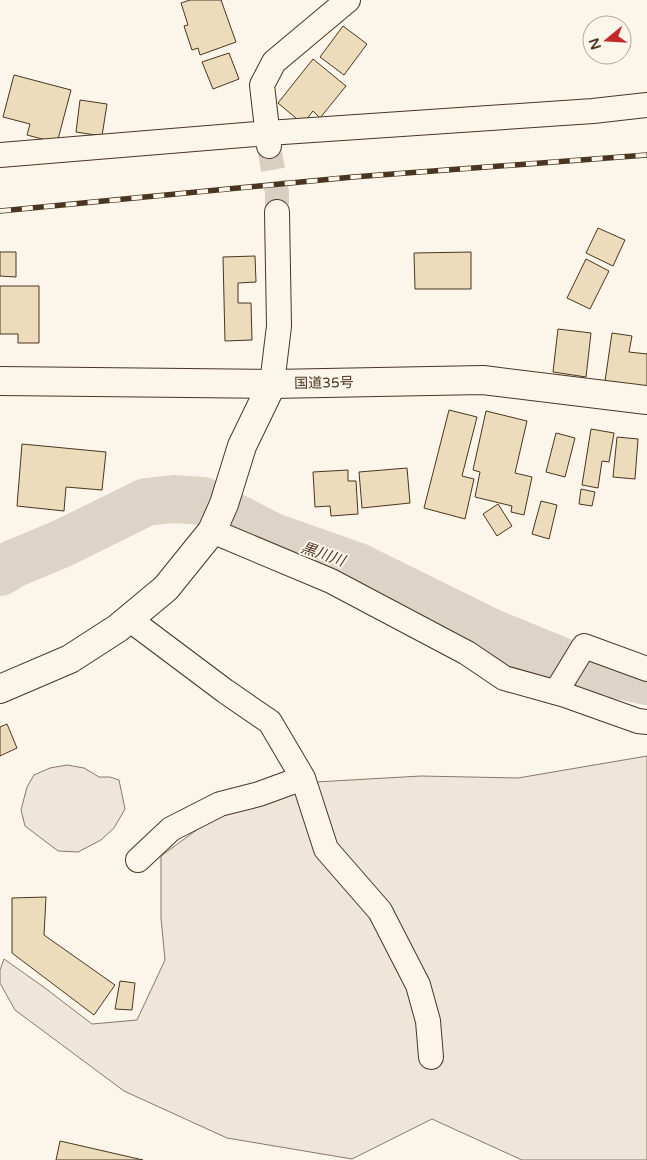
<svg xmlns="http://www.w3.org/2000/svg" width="647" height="1160" font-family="'Varela Round','Noto Sans JP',sans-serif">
<rect width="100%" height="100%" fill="#fbf6e9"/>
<path fill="#ede6d9" stroke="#887966" d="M647,756V1160H522L432,1119L352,1159L227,1138L124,1091L15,1010L0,983V970L4,959L45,988L92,1024L137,1020L165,960L161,918V856L209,821L316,782L421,776L518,778Z
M67,765L84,768L99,777H110L119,780L125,809L114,828L101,840L78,852L58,851L25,826L21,810L27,787L34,775L50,768Z"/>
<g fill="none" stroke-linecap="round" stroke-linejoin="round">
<path stroke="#dcd4c6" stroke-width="48" d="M0,572L13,564L63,543L146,502L174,499L203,501L273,537L358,567L492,633L570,665L647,681"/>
</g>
<path fill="#ecdcbc" stroke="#4a3520" d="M190,0H221L236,42L200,55L198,48L192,50L184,26L188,25L181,3Z
M343,26L367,44L344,75L320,57Z
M229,53L239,79L213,89L202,62Z
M313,59L346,86L320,118L313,111L303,124L278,103Z
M14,75L71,90L57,143L27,135L30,124L3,117Z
M80,100L107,104L102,136L76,132Z
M598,228L625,240L613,266L586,253Z
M0,252H16V277L0,276Z
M471,252V289H415L414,253Z
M255,256L256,282L238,283V303H251L252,340L225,341L223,257Z
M586,259L609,271L590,309L567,298Z
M0,286H39V343H18V334H0Z
M558,329L591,333L586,377L553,372Z
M612,333L632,336L629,352L647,354V387L605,381Z
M449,410L477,417L462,476L474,479L465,519L424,508Z
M486,411L527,421L515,473L532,477L524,515L511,512L512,506L475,497L480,472L473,470Z
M591,429L614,433L609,462L602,461L598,488L582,485Z
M556,433L575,438L565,477L546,472Z
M617,437L638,439L635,479L613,477Z
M22,444L106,452L102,490L66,487L64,511L17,506Z
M407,468L410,503L362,508L359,472Z
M348,470V481H356L358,514L331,516L330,506L315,507L313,472Z
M581,489L595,492L592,506L579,504Z
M541,501L557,505L549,539L532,534Z
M498,504L512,526L497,536L483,514Z
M7,724L17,748L0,756V727Z
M46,897L44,935L115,985L94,1015L12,953V898Z
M120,981L135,983L132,1010L115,1009Z
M60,1141L143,1160H56Z"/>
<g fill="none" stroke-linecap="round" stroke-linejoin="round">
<path stroke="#d8cfc1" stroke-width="24" stroke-dasharray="24 12" stroke-linecap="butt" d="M269,146L277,193V212"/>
<defs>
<path id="minor" d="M269,146L262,85L274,62L348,0
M0,155L268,133L593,111L647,105
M272,384L279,326L277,212
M212,531L331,581L467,653L504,678L565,695L638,721L647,722
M129,619L225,691L270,722L303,778L326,849L380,911L418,985L428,1021L431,1057
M556,692L584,646L647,669
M138,860L171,829L220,804L259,794L303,778"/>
<path id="tertiary" d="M0,689L70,659L118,628L166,588L212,531L224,504L242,446L272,384"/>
<path id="trunk" d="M0,381L272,384L483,380L647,400"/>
</defs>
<use href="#minor" stroke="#4a3520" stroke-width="26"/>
<use href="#tertiary" stroke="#4a3520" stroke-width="30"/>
<use href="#trunk" stroke="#4a3520" stroke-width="30"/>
<use href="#minor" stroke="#fbf6e9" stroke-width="24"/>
<use href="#tertiary" stroke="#fbf6e9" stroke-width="28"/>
<use href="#trunk" stroke="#fbf6e9" stroke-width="28"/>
<defs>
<path id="rail" d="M0,211L353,177L647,155"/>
</defs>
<use href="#rail" stroke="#4a3520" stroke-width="5.5"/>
<use href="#rail" stroke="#fbf6e9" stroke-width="4" stroke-dasharray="11" stroke-linecap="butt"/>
</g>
<g text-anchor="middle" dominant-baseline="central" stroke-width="4" stroke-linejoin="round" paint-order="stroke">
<g font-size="14" fill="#4a3520" stroke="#fbf6e9">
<text transform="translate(324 383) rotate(-1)">国道35号</text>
</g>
<g font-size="15" font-style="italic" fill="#4a3520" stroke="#fbf6e9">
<text transform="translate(323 554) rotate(19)">黒川川</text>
</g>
</g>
<g transform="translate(607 40) rotate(252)"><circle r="24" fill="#fbf6e9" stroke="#b4a999"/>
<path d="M0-4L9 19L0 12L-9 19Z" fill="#c62828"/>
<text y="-8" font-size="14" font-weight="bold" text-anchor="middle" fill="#4a3520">N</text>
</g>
</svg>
